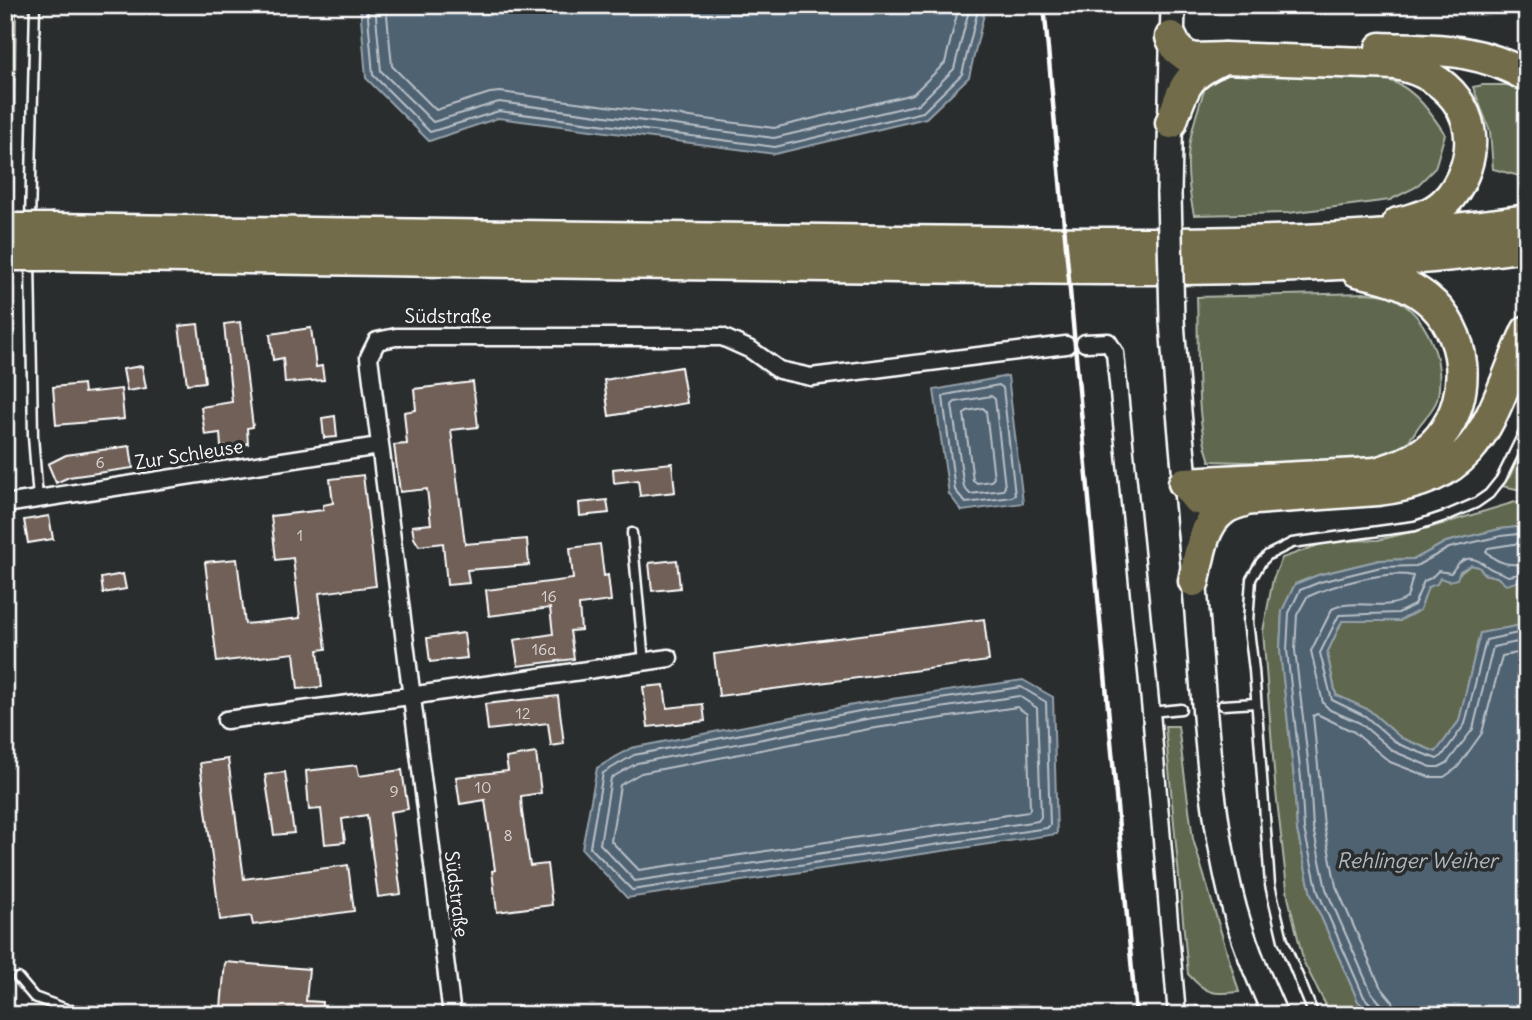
<svg xmlns="http://www.w3.org/2000/svg" width="1532" height="1020" font-family="Delius,sans-serif">
<rect width="100%" height="100%" fill="#2a2d2e"/>
<filter id="ink" filterUnits="userSpaceOnUse"><feTurbulence type="fractalNoise" baseFrequency=".0143" numOctaves="2"/><feDisplacementMap in="SourceGraphic" scale="14" xChannelSelector="R" yChannelSelector="G"/><feConvolveMatrix kernelMatrix="1 2 1 2 8 2 1 2 1" color-interpolation-filters="sRGB"/></filter>
<g filter="url(#ink)">
<path fill="#5e684f" stroke="#aeb4a7" stroke-width="2" d="M16,12L13,205H5V14Z
M1277,73C1305,75 1373,72 1396,83C1418,93 1432,115 1445,134L1435,168L1416,187L1390,200L1289,213L1194,215C1182,160 1188,137 1206,85L1228,75Z
M1483,85H1509L1527,96V178L1493,169L1490,131L1473,87Z
M1368,293C1374,294 1383,294 1389,296C1426,311 1447,362 1437,400C1434,409 1424,419 1419,426C1414,433 1409,443 1402,447C1371,467 1250,462 1210,461C1194,420 1199,343 1197,297Z
M1527,436V491L1502,486L1510,476Z
M1515,502L1527,504V526L1500,529L1446,542L1415,559L1380,560L1318,575L1295,584L1282,611L1280,650L1294,779L1297,830L1311,894L1358,1001L1371,1015H1331L1304,963L1288,897L1275,783L1263,631L1273,579L1282,558L1330,541L1378,540L1432,527Z
M1471,565L1479,567L1484,574L1497,577L1506,584L1527,579V624L1480,633L1459,721L1436,752L1401,738L1369,710L1336,695L1327,653L1342,621H1400L1428,587L1440,577L1449,581Z
M1165,726H1178L1193,839L1239,992C1213,995 1206,994 1188,974Z
M1196,1006L1227,1011L1242,1009L1246,1015H1197Z"/>
<path fill="#4f6272" stroke="#95a1aa" stroke-width="2" d="M360,5H982L984,14L969,77L926,118L775,154L498,118L429,141L366,78Z
M1008,376L1023,503L962,511L949,494L934,390Z
M1527,526V579L1506,585L1497,577L1484,574L1479,567L1471,565L1460,571L1457,579L1449,581L1440,578L1437,584L1428,587L1420,610L1399,621H1342L1327,653L1336,695L1369,710L1401,738L1436,752L1459,721L1480,633L1527,624V1015H1371L1358,1001L1311,894L1297,830L1294,779L1280,650L1282,611L1295,584L1318,575L1380,560L1415,559L1446,542L1500,529Z
M1023,680L1053,697L1057,834L627,898L582,849L597,768L631,748L864,703Z"/>
<g fill="none" stroke-linecap="round" stroke-linejoin="round">
<path stroke="#b9c0c7" stroke-width="2" d="M367,5L373,75L430,132L499,111L775,147L923,112L962,74L977,14L976,5
M375,5L381,71L433,122L499,102L774,138L919,104L954,69L968,14L967,5
M386,5L392,66L436,110L490,93L500,92L774,128L913,94L945,63L957,14V5
M999,385L1003,388L1015,495L1012,497L966,503L955,490L943,397L945,395Z
M991,396L995,399L1005,487L1003,490L970,494L964,487L952,405L955,402Z
M983,408L986,411L994,478L991,481L977,483L973,480L964,414L967,411Z
M1527,542L1488,548L1486,551C1498,565 1510,565 1527,564
M1527,573L1508,576C1501,572 1493,571 1488,567C1473,555 1462,555 1451,573L1438,571L1431,578L1424,581L1414,605L1398,613L1339,615L1320,653L1332,700L1365,716L1398,744L1437,759L1442,756L1465,724L1486,640L1527,631
M1021,687L1046,702L1050,825L1047,828L632,890L590,847L603,773L634,755L865,710Z
M1019,696L1037,708L1041,817L1038,821L635,881L600,844L611,778L637,763L867,719Z
M1017,707L1027,714L1030,809L1028,812L639,870L611,841L620,785L641,773L869,729Z
M1375,1015L1374,1008L1364,997L1318,892L1304,829L1301,778L1287,650L1289,613L1300,590L1320,582L1381,567L1416,566L1449,548L1501,536L1527,533
M1384,1015L1382,1005L1371,992L1326,889L1313,828L1310,777L1295,650L1297,615L1307,597C1333,585 1385,570 1413,576L1407,598C1384,613 1355,597 1332,609L1311,651L1323,703L1330,710L1360,723L1393,751L1431,767H1439L1447,763L1473,729L1493,647L1527,640
M1395,1015L1393,1002L1380,986L1336,886L1324,826L1313,716L1317,714L1354,732L1390,762L1429,777H1444L1457,768L1482,733L1502,656L1527,651"/>
</g>
<path fill="#716058" stroke="#fff" stroke-width="2" d="M240,322L253,427L247,428L248,444L221,447L220,433L205,435L201,407L232,402L224,324Z
M198,324L205,382L187,384L179,326Z
M311,328L316,367L322,366L324,380L285,383L283,358L273,360L270,334Z
M142,366L146,388L127,391L123,369Z
M681,367L687,403L609,416L604,380Z
M473,382L478,427L451,430L465,544L527,539L529,565L467,570L469,583L447,585L443,543L419,546L414,538L412,526L431,524L427,489L400,492L394,445L407,444L404,412L416,410L414,389Z
M83,384L84,393L121,389L124,419L56,425L53,387Z
M335,416L337,437L324,438L322,418Z
M130,446L133,468L69,477L56,483L48,464L66,455Z
M672,463L675,492L640,496L638,480L614,483L613,469Z
M363,475L376,586L319,593L326,649L318,650L322,687L298,689L294,653L217,662L205,562L237,559L245,624L300,618L293,558L276,560L271,516L323,510V505L333,503L330,479Z
M607,500L609,513L580,516L579,503Z
M49,516L53,539L28,543L24,520Z
M600,544L604,576L608,575L611,601L579,605L581,630L570,631L574,659L518,666L514,640L553,634L550,608L489,616L486,590L573,579L570,548Z
M677,560L680,588L652,591L649,563Z
M123,574L126,589L103,593L101,578Z
M984,619L989,661L719,696L714,654Z
M464,633L467,658L430,662L427,638Z
M664,685L667,708L703,704L705,721L648,727L643,687Z
M558,696L564,744L551,746L548,723L488,730L485,704Z
M536,753L541,793L521,796L522,812L530,866L547,864L552,905L497,912L492,871L495,870L485,800L460,804L456,777L508,771L506,758Z
M228,759L244,879L348,865L354,911L253,925L251,916L220,920L200,763Z
M357,765L359,776L402,770L408,809L390,812L401,894L378,897L367,815L342,819L345,842L325,844L321,809L309,810L306,771Z
M285,772L294,833L274,835L265,775Z
M225,962L309,969L306,1001L322,1002L321,1015L221,1008Z"/>
<g fill="none" stroke-linecap="round" stroke-linejoin="round">
<defs>
<path id="service" d="M30,223L35,5
M30,261L33,436L38,499
M632,533L644,662
M1223,705L1256,703
M1151,712L1181,709
M18,978L34,997L69,1010L125,1015
M1314,1015L1283,940L1270,885L1254,670L1248,622L1251,579L1261,562L1268,555L1292,543L1415,526L1448,515L1476,503L1489,494L1501,479L1527,426"/>
<path id="minor" d="M1085,343L1108,342L1115,353L1151,712L1177,1015
M5,504L379,446
M226,720L410,696L669,658
M452,1015L369,357L377,341L396,337H722L751,350L779,370L811,377L1066,345"/>
<path id="secondary" d="M1169,194L1173,5
M1172,320C1178,414 1188,507 1196,600C1204,699 1208,799 1231,895C1241,937 1258,976 1275,1015"/>
<path id="motorway" d="M1171,37L1177,49L1186,56L1194,59L1225,58L1396,64C1446,74 1483,114 1466,167C1461,181 1455,194 1443,204C1431,215 1414,219 1398,223
M1381,48C1438,50 1476,47 1527,76
M1171,123C1185,84 1185,76 1224,58
M53,229C335,233 616,238 898,241C1108,243 1319,250 1527,220
M53,255C335,259 616,264 898,267C1107,269 1319,276 1527,246
M1357,271C1382,276 1406,282 1426,298C1468,331 1473,396 1440,437C1424,457 1400,466 1376,473L1184,483L1197,499L1215,502L1377,490C1486,478 1489,415 1527,331
M1194,581C1199,557 1202,525 1223,510C1229,505 1237,503 1244,501"/>
</defs>
<use href="#service" stroke="#fff" stroke-width="13"/>
<use href="#minor" stroke="#fff" stroke-width="21"/>
<use href="#secondary" stroke="#fff" stroke-width="28"/>
<use href="#motorway" stroke="#fff" stroke-width="35"/>
<use href="#service" stroke="#2a2d2e" stroke-width="8"/>
<use href="#minor" stroke="#2a2d2e" stroke-width="16"/>
<use href="#secondary" stroke="#2a2d2e" stroke-width="23"/>
<use href="#motorway" stroke="#726c4b" stroke-width="30"/>
<path stroke="#fff" stroke-width="4.5" d="M1044,5L1136,1015"/>
<defs>
<path id="secondary-bridge" d="M1169,194L1172,320"/>
<path id="motorway-bridge" d="M5,229H53
M5,255H53"/>
</defs>
<use href="#secondary-bridge" stroke="#fff" stroke-width="28" stroke-linecap="butt"/>
<use href="#motorway-bridge" stroke="#fff" stroke-width="35" stroke-linecap="butt"/>
<use href="#secondary-bridge" stroke="#2a2d2e" stroke-width="23"/>
<use href="#motorway-bridge" stroke="#726c4b" stroke-width="30"/>
</g>
</g>
<g text-anchor="middle" dominant-baseline="central" stroke-width="7" stroke-linejoin="round" paint-order="stroke">
<g font-size="16" fill="#dcd7d5">
<text x="100" y="462">6</text>
<text x="300" y="535">1</text>
<text x="549" y="596">16</text>
<text x="544" y="649">16a</text>
<text x="523" y="713">12</text>
<text x="483" y="787">10</text>
<text x="394" y="791">9</text>
<text x="508" y="835">8</text>
</g>
<g font-size="19" fill="#fff" stroke="#2a2d2e">
<text x="448" y="316">Südstraße</text>
<text transform="translate(189 454) rotate(-9)">Zur Schleuse</text>
<text transform="translate(457 894) rotate(83)">Südstraße</text>
</g>
<g font-size="21" font-style="italic" fill="#b0b8c0" stroke="#2a2d2e">
<text x="1417" y="860">Rehlinger Weiher</text>
</g>
</g>
<rect width="1532" height="1020" fill="none" stroke="#2a2d2e" stroke-width="28"/>
<rect x="14" y="14" width="1504" height="992" fill="none" stroke="#fff" stroke-width="2.5" filter="url(#ink)"/>
</svg>
